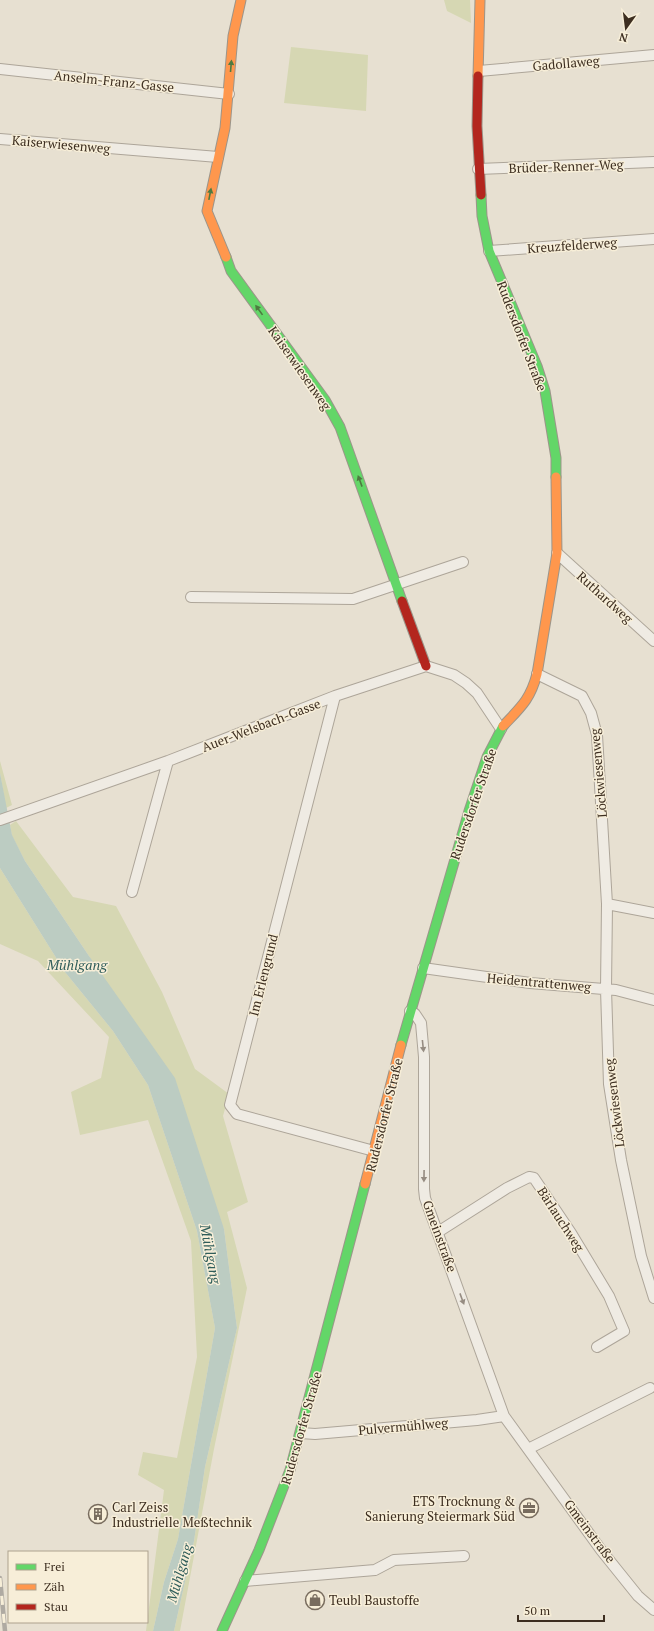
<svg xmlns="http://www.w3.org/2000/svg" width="654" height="1631" font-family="'PT Serif',serif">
<rect width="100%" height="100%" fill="#e7e0d1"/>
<path fill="#d6d7b3" d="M444,0H470L471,23L447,11Z
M291,47L368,55L366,111L284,103Z
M0,761L12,805L6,808L0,773Z
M16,821L73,897L116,906L162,992L195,1069L229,1094L223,1116L248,1202L227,1212L247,1288L214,1449L180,1631H174L194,1541L205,1467L237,1328L224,1229L89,956L25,861L12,836L10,825Z
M0,868L65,972L113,1031L148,1085L197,1231L215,1328L178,1539L164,1582L153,1631H146L164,1490L138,1475L143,1452L177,1458L197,1357L191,1241L148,1120L80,1135L71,1092L101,1078L109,1037L38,961L0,944Z"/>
<path fill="#bcccc2" d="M0,773L12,835L25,861L89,956L175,1078L224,1229L237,1328L205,1467L194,1541L174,1631H153L164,1582L178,1539L215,1328L197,1231L148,1085L113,1031L65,972L0,868Z"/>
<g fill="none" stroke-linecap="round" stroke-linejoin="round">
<defs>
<path id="street" d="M0,69L229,94
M479,71L654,55
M0,139L218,157
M478,169L654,162
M489,251L654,239
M557,553L654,641
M191,597L353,599L463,562
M537,674L582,696L591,713L597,735L607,904L606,989L609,1084L621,1160L641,1256L654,1298
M335,696L230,1105L237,1114L374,1151
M0,820L168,761L335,696L426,666L454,675L466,683L477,693L501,729
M132,892L168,761
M607,904L654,913
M423,968L530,983L616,990L654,1000
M410,1011L415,1014L421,1023L424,1057V1189L425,1198L504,1416L601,1550L638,1596L654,1610
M438,1232L507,1188L529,1177L534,1178L571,1233L609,1296L624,1331L597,1347
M301,1433L315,1434L477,1420L504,1416
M528,1449L650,1388
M245,1581L375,1570L394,1560L464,1556"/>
<path id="fast" d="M481,195L482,216L489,251L537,366L545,391L556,458V477
M226,257L231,271L325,400L340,427L402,601
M401,1045L469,811L487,757L503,726
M222,1631L259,1550L290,1470L365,1184"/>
<path id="slow" d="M478,76L480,0
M226,257L207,211L225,128L233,36L241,0
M503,726C521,707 530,700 537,674L557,553L556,477
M365,1184L401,1045"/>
<path id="jam" d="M478,76L477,126L481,195
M402,601L426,666"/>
</defs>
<use href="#street" stroke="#ada599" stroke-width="12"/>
<use href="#fast" stroke="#9c958a" stroke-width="11"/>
<use href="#slow" stroke="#9c958a" stroke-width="11"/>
<use href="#jam" stroke="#9c958a" stroke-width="11"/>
<use href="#street" stroke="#efebe3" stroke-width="10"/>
<use href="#fast" stroke="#63d668" stroke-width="9"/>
<use href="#slow" stroke="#ff974d" stroke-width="9"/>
<use href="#jam" stroke="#b3261e" stroke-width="9"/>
<defs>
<path id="rail" d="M0,1578L5,1631"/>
</defs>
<use href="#rail" stroke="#afaaa2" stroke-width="4.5"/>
<use href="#rail" stroke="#f7eed8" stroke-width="3" stroke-dasharray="9" stroke-linecap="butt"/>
</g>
<defs><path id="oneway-solid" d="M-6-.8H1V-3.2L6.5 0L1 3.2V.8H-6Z"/></defs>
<g fill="#4e7a40">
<use href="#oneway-solid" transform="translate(231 66) rotate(-85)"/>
<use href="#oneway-solid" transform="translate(210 194) rotate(-79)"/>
<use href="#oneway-solid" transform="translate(259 310) rotate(-126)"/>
<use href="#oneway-solid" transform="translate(360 481) rotate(-110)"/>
</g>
<g fill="#968c82">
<use href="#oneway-solid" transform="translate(423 1046) rotate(84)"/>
<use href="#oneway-solid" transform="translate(424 1176) rotate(91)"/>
<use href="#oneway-solid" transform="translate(462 1299) rotate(70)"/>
</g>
<defs>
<symbol id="office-ring" viewBox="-11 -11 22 22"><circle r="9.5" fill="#f7eed8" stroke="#786c5e" stroke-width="1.5"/><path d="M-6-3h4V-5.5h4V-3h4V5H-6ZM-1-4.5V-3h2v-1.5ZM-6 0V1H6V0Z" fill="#786c5e"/></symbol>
<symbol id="building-ring" viewBox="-11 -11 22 22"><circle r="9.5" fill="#f7eed8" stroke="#786c5e" stroke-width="1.5"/><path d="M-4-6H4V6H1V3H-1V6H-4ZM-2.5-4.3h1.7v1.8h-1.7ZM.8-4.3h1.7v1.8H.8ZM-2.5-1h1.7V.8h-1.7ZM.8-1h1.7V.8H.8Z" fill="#786c5e"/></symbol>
<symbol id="shop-ring" viewBox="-11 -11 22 22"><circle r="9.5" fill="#f7eed8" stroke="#786c5e" stroke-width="1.5"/><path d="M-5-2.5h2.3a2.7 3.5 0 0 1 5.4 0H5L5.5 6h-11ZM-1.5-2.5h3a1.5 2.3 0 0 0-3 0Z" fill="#786c5e"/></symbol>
</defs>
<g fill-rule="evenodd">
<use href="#office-ring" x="518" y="1497" width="22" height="22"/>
<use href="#building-ring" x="87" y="1503" width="22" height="22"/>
<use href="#shop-ring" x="304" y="1589" width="22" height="22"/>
</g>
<g text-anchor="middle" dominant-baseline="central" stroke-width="3" stroke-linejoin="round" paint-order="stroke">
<g font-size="13" fill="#3d2e20" stroke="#f7eed8">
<text transform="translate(566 63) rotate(-5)">Gadollaweg</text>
<text transform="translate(114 81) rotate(6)">Anselm-Franz-Gasse</text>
<text transform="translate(61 144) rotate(5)">Kaiserwiesenweg</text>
<text transform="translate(566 166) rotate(-2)">Brüder-Renner-Weg</text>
<text transform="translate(572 245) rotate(-4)">Kreuzfelderweg</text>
<text transform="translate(522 336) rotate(69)">Rudersdorfer Straße</text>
<text transform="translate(300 368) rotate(55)">Kaiserwiesenweg</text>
<text transform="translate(605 597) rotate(42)">Ruthardweg</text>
<text transform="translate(261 725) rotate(-21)">Auer-Welsbach-Gasse</text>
<text transform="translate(598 773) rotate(-95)">Löckwiesenweg</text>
<text transform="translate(473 804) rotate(-71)">Rudersdorfer Straße</text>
<text transform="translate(263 975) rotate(-76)">Im Erlengrund</text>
<text transform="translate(539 982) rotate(5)">Heidentrattenweg</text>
<text transform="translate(614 1103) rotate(-97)">Löckwiesenweg</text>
<text transform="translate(384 1115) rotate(-76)">Rudersdorfer Straße</text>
<text transform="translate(561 1219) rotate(57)">Bärlauchweg</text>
<text transform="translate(440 1236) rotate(70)">Gmeinstraße</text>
<text transform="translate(403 1426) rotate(-5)">Pulvermühlweg</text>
<text transform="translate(301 1428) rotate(-74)">Rudersdorfer Straße</text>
<text transform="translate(590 1531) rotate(53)">Gmeinstraße</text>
</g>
<g font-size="13" fill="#3d2e20" stroke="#f7eed8" text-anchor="start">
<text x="515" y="1501" text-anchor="end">ETS Trocknung &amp;<tspan x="515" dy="15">Sanierung Steiermark Süd</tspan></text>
<text x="112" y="1507">Carl Zeiss<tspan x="112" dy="15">Industrielle Meßtechnik</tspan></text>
<text x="329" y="1600">Teubl Baustoffe</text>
</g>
<g font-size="14" font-style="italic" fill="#2f5d5a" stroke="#f7eed8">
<text x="77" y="964">Mühlgang</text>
<text transform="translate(211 1254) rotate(79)">Mühlgang</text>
<text transform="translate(179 1573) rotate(-74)">Mühlgang</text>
</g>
</g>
<rect x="8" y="1551" width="140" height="72" fill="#f7eed8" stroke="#ada18e"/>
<rect x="16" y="1564" width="20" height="6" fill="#63d668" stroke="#ada18e"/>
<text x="44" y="1571" font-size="12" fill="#3d2e20">Frei</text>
<rect x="16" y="1584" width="20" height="6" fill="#ff974d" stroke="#ada18e"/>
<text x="44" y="1591" font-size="12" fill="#3d2e20">Zäh</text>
<rect x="16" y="1604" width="20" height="6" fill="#b3261e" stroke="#ada18e"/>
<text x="44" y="1611" font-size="12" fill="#3d2e20">Stau</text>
<g transform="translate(626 28) rotate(194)" stroke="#f7eed8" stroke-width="3" paint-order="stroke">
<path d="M0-3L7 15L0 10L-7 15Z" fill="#3d2e20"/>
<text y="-6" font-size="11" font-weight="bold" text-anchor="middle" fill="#3d2e20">N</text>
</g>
<path d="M518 1615v6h86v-6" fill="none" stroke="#3d2e20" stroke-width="2"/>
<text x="524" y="1615" font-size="12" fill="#3d2e20" stroke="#f7eed8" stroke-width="3" paint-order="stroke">50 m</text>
</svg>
